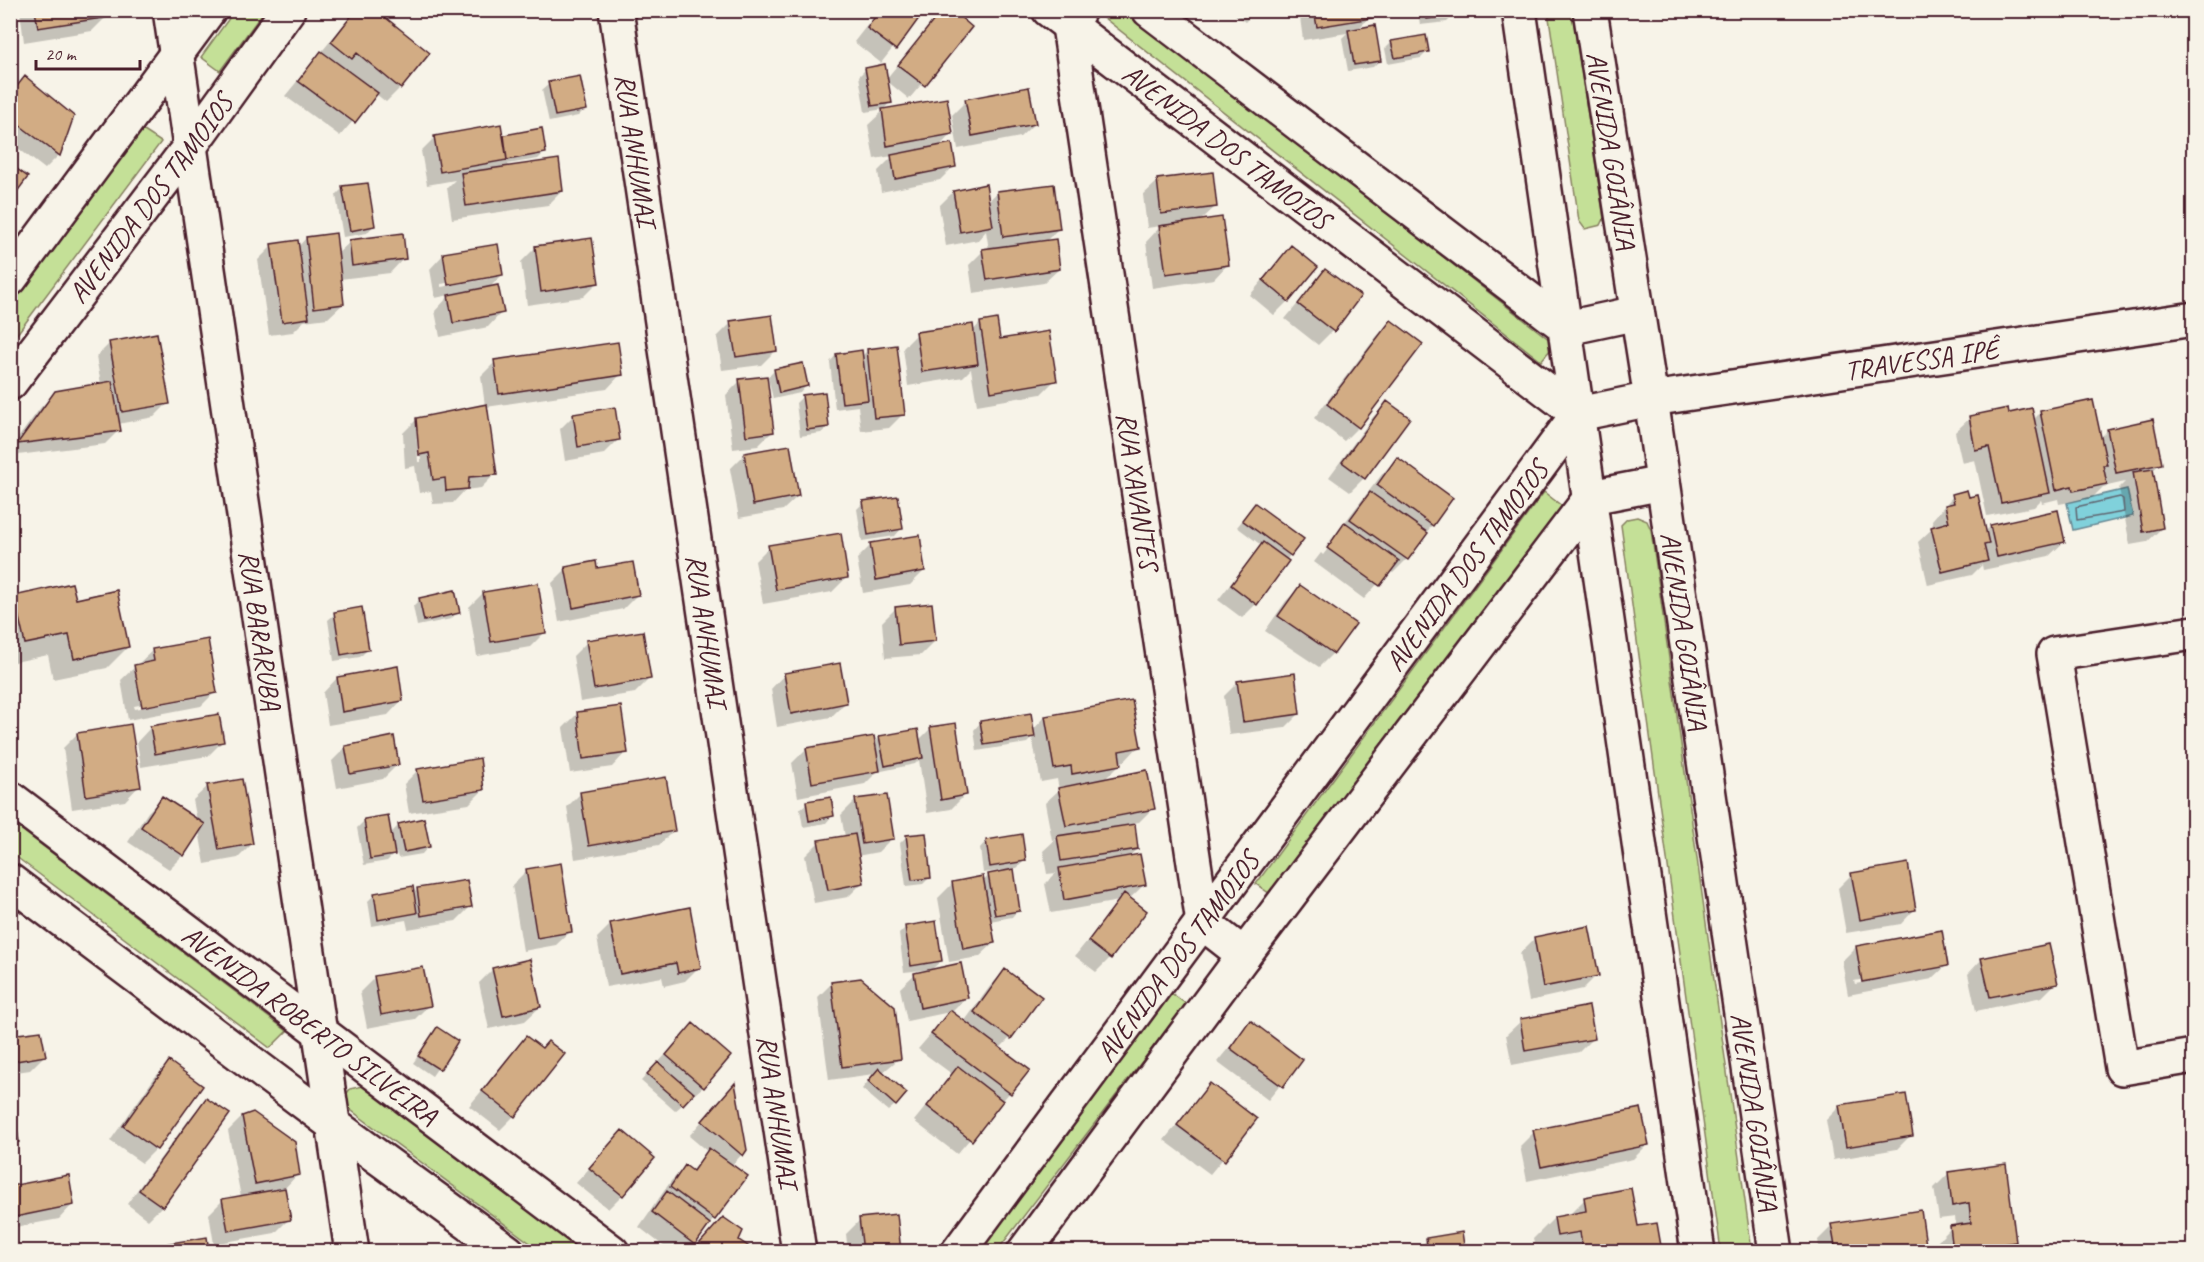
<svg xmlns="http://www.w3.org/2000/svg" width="2204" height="1262" font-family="Caveat,sans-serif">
<rect width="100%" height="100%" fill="#f7f3e8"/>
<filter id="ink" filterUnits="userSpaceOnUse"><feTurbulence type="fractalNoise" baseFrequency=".0167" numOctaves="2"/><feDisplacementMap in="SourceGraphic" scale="12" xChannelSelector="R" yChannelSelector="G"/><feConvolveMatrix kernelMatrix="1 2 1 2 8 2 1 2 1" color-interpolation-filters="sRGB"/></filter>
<g filter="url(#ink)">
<path fill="#c4e097" stroke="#878061" stroke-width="1.5" d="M235,10L264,11L220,71L201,57Z
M1094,10L1128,11L1555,344L1541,361Z
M1548,11H1572L1604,219L1601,225L1585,229L1579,221Z
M141,129L161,142L11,342L10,304Z
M1544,492L1563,507L1276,898L1256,884Z
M1637,517L1647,521L1651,530L1752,1251H1721L1621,525L1627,519Z
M11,822L287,1031L270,1048L11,853Z
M1163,987L1186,1004L997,1251L964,1252Z
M363,1086L587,1251H541L348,1108L345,1096L350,1089Z"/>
<path fill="#80d1db" stroke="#6a8a95" stroke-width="1.5" d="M2127,489L2133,516L2073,530L2067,503Z"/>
<path fill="#0003" fill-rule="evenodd" d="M105,10L106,17L92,31L24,42L20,11Z
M356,10L400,88L386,102L376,94L340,136L285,96Z
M879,10H923L881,63L854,42Z
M943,10L970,27L909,99L887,81L890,102L884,109L865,112L859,76L866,69L886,79Z
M1229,10H1257L1245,22Z
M1369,10L1370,17L1358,29L1380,60L1373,67L1348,71L1342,38L1347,33L1303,40L1299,10Z
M1418,10H1453L1454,15L1447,22L1420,25Z
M1392,42L1428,51L1421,58L1388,64L1385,49Z
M25,78L59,155L45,169L10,142L11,92Z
M549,84L585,109L578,116L549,122L542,90Z
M966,101L1035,123L1020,137L958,149L952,115Z
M883,111L951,134L938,148L954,166L940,180L881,192L878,171L893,156L874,159L868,125Z
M435,137H504L545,152L538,159L508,164L509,167L562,191L548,205L452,219L447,188L455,180L427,185L421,151Z
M1158,181L1215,207L1200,221L1228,264L1214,279L1152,288L1146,242L1161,226L1147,228L1143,195Z
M343,188L373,226L367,233L343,237L336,195Z
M953,192L987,202L997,193L1058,229L1045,242L1059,269L1044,283L973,293L969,265L983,251L989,250L986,231L978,240L946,246L939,206Z
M306,238L337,254L350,242L404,258L390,273L340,279L343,304L328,318L304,321L293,332L269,335L258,260L272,246L298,247Z
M1291,247L1288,301L1274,315L1250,295Z
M535,248L597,283L583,297L527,305L521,262Z
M444,254L502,275L488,289L502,312L488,327L440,337L435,311L450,295L435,298L430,269ZM488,276V279L441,287V284Z
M1325,271L1332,331L1318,345L1285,319Z
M1391,322L1358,427L1344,441L1314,418L1377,336Z
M731,323L776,350L761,365L722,370L717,337Z
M980,323L998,341L1055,380L1041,394L977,405L971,369L963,377L908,386L903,348L917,334L972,332Z
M110,343L168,403L154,417L118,424L119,430L105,444L10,456V449L41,407L56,393L101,384L96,357Z
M868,350L903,414L889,428L861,431L858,406L835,409L830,362L836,355L861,357Z
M495,362L621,374L607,389L486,407L495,474L481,488L465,490L453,503L433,504L431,491L419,493L415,466L405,468L403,433L417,419L485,406L481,376ZM416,428H419L421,462H418Z
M775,370L806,386L800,393L773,399L768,377Z
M740,381L772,432L758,446L733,449L726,395Z
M803,396L828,427L821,433L800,436L796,403Z
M1387,403L1364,478L1350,492L1329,477L1373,417Z
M2040,413L2100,438L2108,430L2160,464L2152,471L2162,528L2147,542L2130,545L2119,488L2125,482L2103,487L2092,498L2059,504L2058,499L2042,503L2041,500L2034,507L1987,516L1975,460L1962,463L1955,432L1970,418L2008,415L2033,420Z
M574,415L618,440L604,454L565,461L560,429Z
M789,446L798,496L783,510L739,518L730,469L744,455Z
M1397,459L1432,525L1407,559L1393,573L1389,571L1364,599L1314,562L1383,473ZM1332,538H1336L1323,555L1321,553Z
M1953,496L1985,532L1991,526L2064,542L2049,556L1983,570L1982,565L1972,575L1928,585L1918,542L1933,528L1932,520Z
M864,502L901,529L895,536L862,541L857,509Z
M1255,505L1290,555L1256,604L1242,618L1218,600L1261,545L1237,527Z
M871,545L924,571L910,585L863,593L857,559Z
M769,547L847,577L832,592L763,604L755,561Z
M566,569L596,570L637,595L623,609L559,622L552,583Z
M1300,587L1333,653L1319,667L1265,631L1286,601Z
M483,593L544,633L530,647L477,656L469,607Z
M15,597L75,601L128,647L107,668L53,679L48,655L10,663V602Z
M420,599L458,612L451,619L417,626L413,606Z
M896,608L935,641L921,655L885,658L882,622Z
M335,614L367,650L360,657L334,661L328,620Z
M587,642L649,679L635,693L580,702L573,656Z
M153,650L215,692L201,706L128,720L121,680ZM201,694V697L135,709L134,706Z
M785,674L845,703L831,717L777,727L771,689Z
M337,678L402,700L388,715L328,725L323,693Z
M1238,682L1299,714L1285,728L1229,735L1224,696Z
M577,714L626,752L612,767L570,773L563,728Z
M1045,717L1139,746L1125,761L1119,762L1120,764L1104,780L1153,808L1139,822L1133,823L1137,849L1128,857L1145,884L1129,899L1110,958L1096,972L1075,956L1119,901L1051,913L1045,884L1056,873L1047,874L1043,851L1056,839L1052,840L1045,803L1059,790L1057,779L1041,782L1032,738L1027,743L977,751L974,730L980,723L1033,730Z
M151,727L222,742L208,756L141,767L137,742Z
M931,728L965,795L951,809L927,813L919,760L915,764L877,772L865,784L798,797L792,763L806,749L874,743L880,737L918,741Z
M77,734L139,786L125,801L72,809L63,748Z
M346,747L397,765L383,779L337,788L332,761Z
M418,770L483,790L469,804L409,813L404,784Z
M208,786L252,844L238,858L205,864L199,831L183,855L169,869L128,842L148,812L162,798L197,821L193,800Z
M581,793L673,831L659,845L575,859L567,807Z
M855,801L892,838L878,852L857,856L862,883L848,897L814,903L805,856L819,842L845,837L841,815Z
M807,803L832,816L826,823L803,827L800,809Z
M387,817L390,834L399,825L428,847L422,854L398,858L396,852L387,861L364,865L357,828L364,821Z
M907,836L930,877L923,884L906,886L900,843Z
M986,841L1024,861L1017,868H1012L1018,910L1012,917L990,921L994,943L979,957L949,962L938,898L952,884L982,878L983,882L989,875L1004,873V870L983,873L980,848Z
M560,865L571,931L556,945L523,951L512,885L526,871Z
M1852,874L1915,909L1901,924L1846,933L1838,888Z
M417,890L470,907L456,921L408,929L406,920L372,926L368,901L375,894H413Z
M611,924L699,967L685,981L664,986L662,977L606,987L597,938Z
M906,927L941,961L932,969L904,972L899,934Z
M1588,928L1597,975L1583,989L1529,1001L1520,953L1534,939Z
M1856,947L1947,965L1932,979L1848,995L1842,961ZM1932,967V970L1855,984L1854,981Z
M1982,959L2056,983L2042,997L1976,1011L1968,974Z
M493,969L540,1007L525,1021L489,1029L479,983Z
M1005,971L1010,1038L999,1049L1028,1071L957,1154L914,1121L952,1074L918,1049L950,1012L907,1021L900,988L915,974L966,998L951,1013L964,1022L991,985Z
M374,978L429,1005L415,1019L367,1028L360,992Z
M832,983L900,1058L882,1073L895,1105L888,1111L862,1089L874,1074L829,1080L818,997Z
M1521,1021L1593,1038L1579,1052L1512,1065L1506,1035Z
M1250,1022L1301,1060L1268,1100L1217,1062Z
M693,1025L703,1087L675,1111L641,1081Z
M437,1029L456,1041L432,1076L413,1063Z
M10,1037L44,1056L30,1070L10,1073Z
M526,1038L514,1116L500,1130L469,1106Z
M169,1063L156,1149L142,1163L110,1141L155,1077Z
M1210,1085L1255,1120L1210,1174L1164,1140Z
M207,1099L162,1206L148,1220L127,1204L193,1114Z
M721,1099L746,1150L731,1166L714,1219L686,1252H671L639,1227L671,1181L685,1167L691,1171L708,1152L689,1136Z
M1840,1106L1911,1135L1897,1149L1833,1160L1826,1120Z
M242,1117L298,1174L284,1189L289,1219L275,1233L214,1244L209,1214L223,1200L241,1197L228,1131Z
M622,1132V1195L608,1209L576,1183Z
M1534,1132L1647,1145L1633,1159L1527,1181L1520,1146Z
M1948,1174L2015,1241L2004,1252H1938L1937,1242L1951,1228L1956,1227L1955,1217L1939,1219L1934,1188Z
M10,1188L73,1204L59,1219L10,1228Z
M1585,1199L1637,1228L1659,1245L1653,1252H1536L1533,1239L1554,1218L1568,1216Z
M860,1220L900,1252H848L846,1234Z
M1832,1226L1926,1252H1820L1818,1240Z
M1427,1240L1464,1252H1415Z"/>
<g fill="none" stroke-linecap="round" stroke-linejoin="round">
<path stroke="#606671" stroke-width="1.5" d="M2120,497L2123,499L2124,512L2077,520L2076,507Z"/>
</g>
<path fill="#d2ac84" stroke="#4a1f2b" stroke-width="1.5" d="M35,10H107L108,17L38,28Z
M356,10H376L430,53L401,89L357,53L352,59L331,42Z
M880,10H925L896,50L867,28Z
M942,10H952L972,27L925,86L898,65Z
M1314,10H1371L1372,18L1317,27Z
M1425,10H1455L1456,15L1427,19Z
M1375,25L1381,61L1354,65L1348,30Z
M1426,35L1429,52L1395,58L1391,41Z
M321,51L378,93L355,123L298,81Z
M885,64L892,103L872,106L865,68Z
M25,76L74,116L60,156L10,118V95Z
M580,76L587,110L555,116L548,82Z
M1029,87L1036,124L972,136L965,99Z
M947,98L953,134L887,146L882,109Z
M501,124L507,160L440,172L434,136Z
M542,128L546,153L507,160L504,135Z
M952,143L956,167L895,179L891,155Z
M559,159L563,191L466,206L461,173Z
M10,164L28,177L10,201Z
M1213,172L1217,207L1161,214L1157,179Z
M368,183L375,226L350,231L342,186Z
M986,184L993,226L960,232L953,191Z
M1054,184L1060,229L1003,237L997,191Z
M1222,217L1229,265L1166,274L1159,226Z
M336,233L344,304L314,308L306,237Z
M403,233L406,259L352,266L349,240Z
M592,238L599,283L541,292L535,246Z
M1056,239L1060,269L987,280L982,249Z
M298,240L309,318L282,322L271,244Z
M498,244L503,275L448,285L443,253Z
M1291,245L1318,267L1289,302L1263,280Z
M1325,269L1361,296L1334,332L1298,304Z
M498,285L504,313L453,323L448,295Z
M772,315L777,351L736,357L730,321Z
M997,319L1000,339L1049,331L1057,381L991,392L980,322Z
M1391,320L1423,344L1359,428L1327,404Z
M973,324L978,364L922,372L916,332Z
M157,333L170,404L122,412L109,342Z
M618,342L623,375L499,394L494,360Z
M897,345L905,415L874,418L867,349Z
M862,350L868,400L842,403L836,354Z
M803,363L808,386L779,393L774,369Z
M767,376L774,432L746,436L739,379Z
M112,381L121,431L17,444L55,391Z
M825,392L829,427L807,430L802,395Z
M2093,400L2107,465H2103L2107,484L2073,491L2072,486L2056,490L2040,411Z
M1387,401L1410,418L1365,479L1342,462Z
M487,404L497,475L469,477L468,489L446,491L445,478L433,480L429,453L419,455L416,418Z
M615,407L620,440L578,447L573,414Z
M2008,408L2009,413L2032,408L2050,493L2001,503L1989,447L1975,450L1969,416Z
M2153,419L2162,464L2116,473L2107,429Z
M790,445L799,496L753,505L744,453Z
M1397,457L1453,498L1433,526L1377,485Z
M2153,469L2163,528L2143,532L2133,472Z
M1967,490L1969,497L1978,495L1989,544L1984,545L1988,561L1942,572L1931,527L1949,522L1945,505L1954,503L1952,494Z
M1370,492L1428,533L1408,560L1350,519Z
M898,496L903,529L868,535L863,501Z
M1255,503L1304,539L1291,556L1242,520Z
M2058,510L2065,542L1997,557L1990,525Z
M1345,522L1399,561L1380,586L1327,548Z
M841,533L848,578L776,590L768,545Z
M920,535L925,571L876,580L870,543Z
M1263,542L1289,561L1257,605L1231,585Z
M596,561L597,568L633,562L639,595L573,608L565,567Z
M72,583L76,599L117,590L129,647L74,659L69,635L25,644L14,596Z
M538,583L546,633L491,642L483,592Z
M1300,585L1356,624L1334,654L1278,616Z
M455,590L460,613L424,621L419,598Z
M932,603L936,641L899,645L895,607Z
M362,607L369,650L341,655L334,612Z
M643,631L651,679L594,689L586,640Z
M208,639L217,693L142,707L134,665L154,661L152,649Z
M840,663L847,703L791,714L784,673Z
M398,666L403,701L342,712L337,677Z
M1295,673L1300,714L1243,722L1237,681Z
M1132,700L1141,747L1119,751L1121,765L1072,774L1071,766L1054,769L1045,716Z
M621,706L628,753L583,759L577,712Z
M1031,713L1035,737L984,745L980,721Z
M219,714L224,742L155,754L150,726Z
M956,723L967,795L941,800L930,727Z
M131,724L141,787L86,796L77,733Z
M918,729L923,758L885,766L879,736Z
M394,736L399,765L350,774L345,746Z
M874,736L880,771L812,783L806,748Z
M480,758L484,790L423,800L417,769Z
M1147,770L1155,809L1066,826L1058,788Z
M666,777L675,831L589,846L580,792Z
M242,779L253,844L219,850L207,785Z
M887,795L894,839L862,844L855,799Z
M162,796L205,824L184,856L141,827Z
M831,797L834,816L809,821L806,801Z
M388,815L395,855L370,859L364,819Z
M424,818L430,847L404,852L398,824Z
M1135,824L1138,849L1061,861L1057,836Z
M926,833L931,878L912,880L906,835Z
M855,834L864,883L828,890L818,840Z
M1022,834L1026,861L990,867L986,840Z
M1140,854L1146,885L1064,900L1059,868Z
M561,863L572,932L537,938L526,869Z
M1908,863L1916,910L1860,920L1851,873Z
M1014,869L1020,911L995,915L988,874Z
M983,876L995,943L963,949L952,882Z
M467,880L472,907L421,916L417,888Z
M413,886L417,913L378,920L374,893Z
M1124,893L1147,911L1111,959L1088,941Z
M690,907L701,968L678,973L676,963L620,974L610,923Z
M936,921L942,961L911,966L905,926Z
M1589,926L1599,976L1543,987L1534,937Z
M1942,930L1948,966L1862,982L1856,946Z
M2049,944L2058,984L1990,997L1981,958Z
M530,959L541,1007L503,1016L492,968Z
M961,963L968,998L920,1008L914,973Z
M423,967L431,1006L381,1015L374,976Z
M1005,969L1042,997L1011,1039L974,1012Z
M861,978L895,1007L901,1059L842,1067L831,982Z
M1589,1006L1595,1039L1525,1051L1520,1019Z
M950,1010L1030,1070L1011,1094L931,1034Z
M1250,1020L1303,1060L1283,1087L1230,1048Z
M693,1023L731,1056L704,1088L666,1055Z
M437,1027L458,1041L440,1070L418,1056Z
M41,1031L46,1056L10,1062V1035Z
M526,1036L542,1048L548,1041L565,1054L515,1117L482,1091Z
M169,1061L203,1086L157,1150L123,1126Z
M658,1062L694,1093L683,1105L647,1074Z
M958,1066L1003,1101L972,1141L927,1106Z
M879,1068L907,1093L896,1106L868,1081Z
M735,1083L747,1150L743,1156L702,1121Z
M1210,1083L1257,1119L1225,1161L1177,1125Z
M1906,1094L1913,1136L1846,1147L1839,1105Z
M206,1098L230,1114L163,1207L139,1190Z
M1641,1108L1649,1145L1541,1167L1533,1130Z
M253,1112L295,1142L300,1175L255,1184L242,1116Z
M15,1115L19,1142L10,1143V1116Z
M622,1130L655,1158L623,1196L589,1168Z
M709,1148L748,1176L715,1220L670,1187L685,1165L693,1171Z
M2006,1164L2016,1242L1953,1251L1950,1226L1971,1223L1969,1203L1952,1206L1948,1172Z
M69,1175L74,1205L10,1218V1186Z
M285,1188L291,1220L228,1231L222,1199Z
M1631,1188L1638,1226L1657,1223L1661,1246L1646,1249V1252H1583L1580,1232L1557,1236L1554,1217L1586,1211L1584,1197Z
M667,1191L710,1224L695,1245L652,1212Z
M1921,1210L1927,1252H1836L1831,1224Z
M897,1214L901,1252H863L859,1218Z
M723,1217L743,1231L739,1240L757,1252H692Z
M1462,1232L1465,1252H1428L1426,1238Z
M207,1237L209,1252H135V1249Z"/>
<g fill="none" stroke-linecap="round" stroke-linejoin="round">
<defs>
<g id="minor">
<path id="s1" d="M170,10L352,1252"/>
<path id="s2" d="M616,10L799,1252"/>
<path id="s3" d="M1049,10L1578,414"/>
<path id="s4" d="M1079,10L1069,26L1203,923L1244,955"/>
<path d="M1149,10L1567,328L1637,313"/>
<path d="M1519,10L1698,1252"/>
<path id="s5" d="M1590,10L1651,399L1776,1252"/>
<path d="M10,279L209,10"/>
<path id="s6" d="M10,383L188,149L288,10"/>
<path id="s7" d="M1578,414L1651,399L2194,319"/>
<path d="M2194,633L2054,654L2122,1068L2194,1056"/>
<path id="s8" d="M10,798L612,1252"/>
<path d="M10,881L334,1125L508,1252"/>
<path id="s9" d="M958,1252L1578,414"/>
<path d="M1024,1252L1244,955L1591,497L1663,483"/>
</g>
</defs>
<use href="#minor" stroke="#4a1f2b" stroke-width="38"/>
<use href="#minor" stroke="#f7f3e8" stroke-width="33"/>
</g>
</g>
<g text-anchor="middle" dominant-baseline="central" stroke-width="4.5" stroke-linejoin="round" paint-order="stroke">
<g font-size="28" fill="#4a1f2b" stroke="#f7f3e8">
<text stroke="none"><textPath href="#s3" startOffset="224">AVENIDA DOS TAMOIOS</textPath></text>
<text stroke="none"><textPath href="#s2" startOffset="141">RUA ANHUMAI</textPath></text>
<text stroke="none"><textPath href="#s5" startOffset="142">AVENIDA GOIÂNIA</textPath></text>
<text stroke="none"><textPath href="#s6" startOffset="232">AVENIDA DOS TAMOIOS</textPath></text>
<text stroke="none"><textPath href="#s7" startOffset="348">TRAVESSA IPÊ</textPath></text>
<text stroke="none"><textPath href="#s4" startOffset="489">RUA XAVANTES</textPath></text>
<text stroke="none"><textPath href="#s9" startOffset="854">AVENIDA DOS TAMOIOS</textPath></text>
<text stroke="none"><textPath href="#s1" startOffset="627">RUA BARARUBA</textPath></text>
<text stroke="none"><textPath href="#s2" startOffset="627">RUA ANHUMAI</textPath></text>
<text stroke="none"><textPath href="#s5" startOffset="628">AVENIDA GOIÂNIA</textPath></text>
<text stroke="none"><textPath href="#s9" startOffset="368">AVENIDA DOS TAMOIOS</textPath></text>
<text stroke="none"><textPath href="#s8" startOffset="376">AVENIDA ROBERTO SILVEIRA</textPath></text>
<text stroke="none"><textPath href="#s2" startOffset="1113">RUA ANHUMAI</textPath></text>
<text stroke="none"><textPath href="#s5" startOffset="1114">AVENIDA GOIÂNIA</textPath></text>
</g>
</g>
<rect width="2204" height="1262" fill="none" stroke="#f7f3e8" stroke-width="36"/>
<rect x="18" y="18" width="2168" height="1226" fill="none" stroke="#4a1f2b" stroke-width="2" filter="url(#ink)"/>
<path d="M36 60v9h104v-9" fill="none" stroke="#4a1f2b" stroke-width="3"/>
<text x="45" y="60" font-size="18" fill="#4a1f2b" stroke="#f7f3e8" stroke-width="4.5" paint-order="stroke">20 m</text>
</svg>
